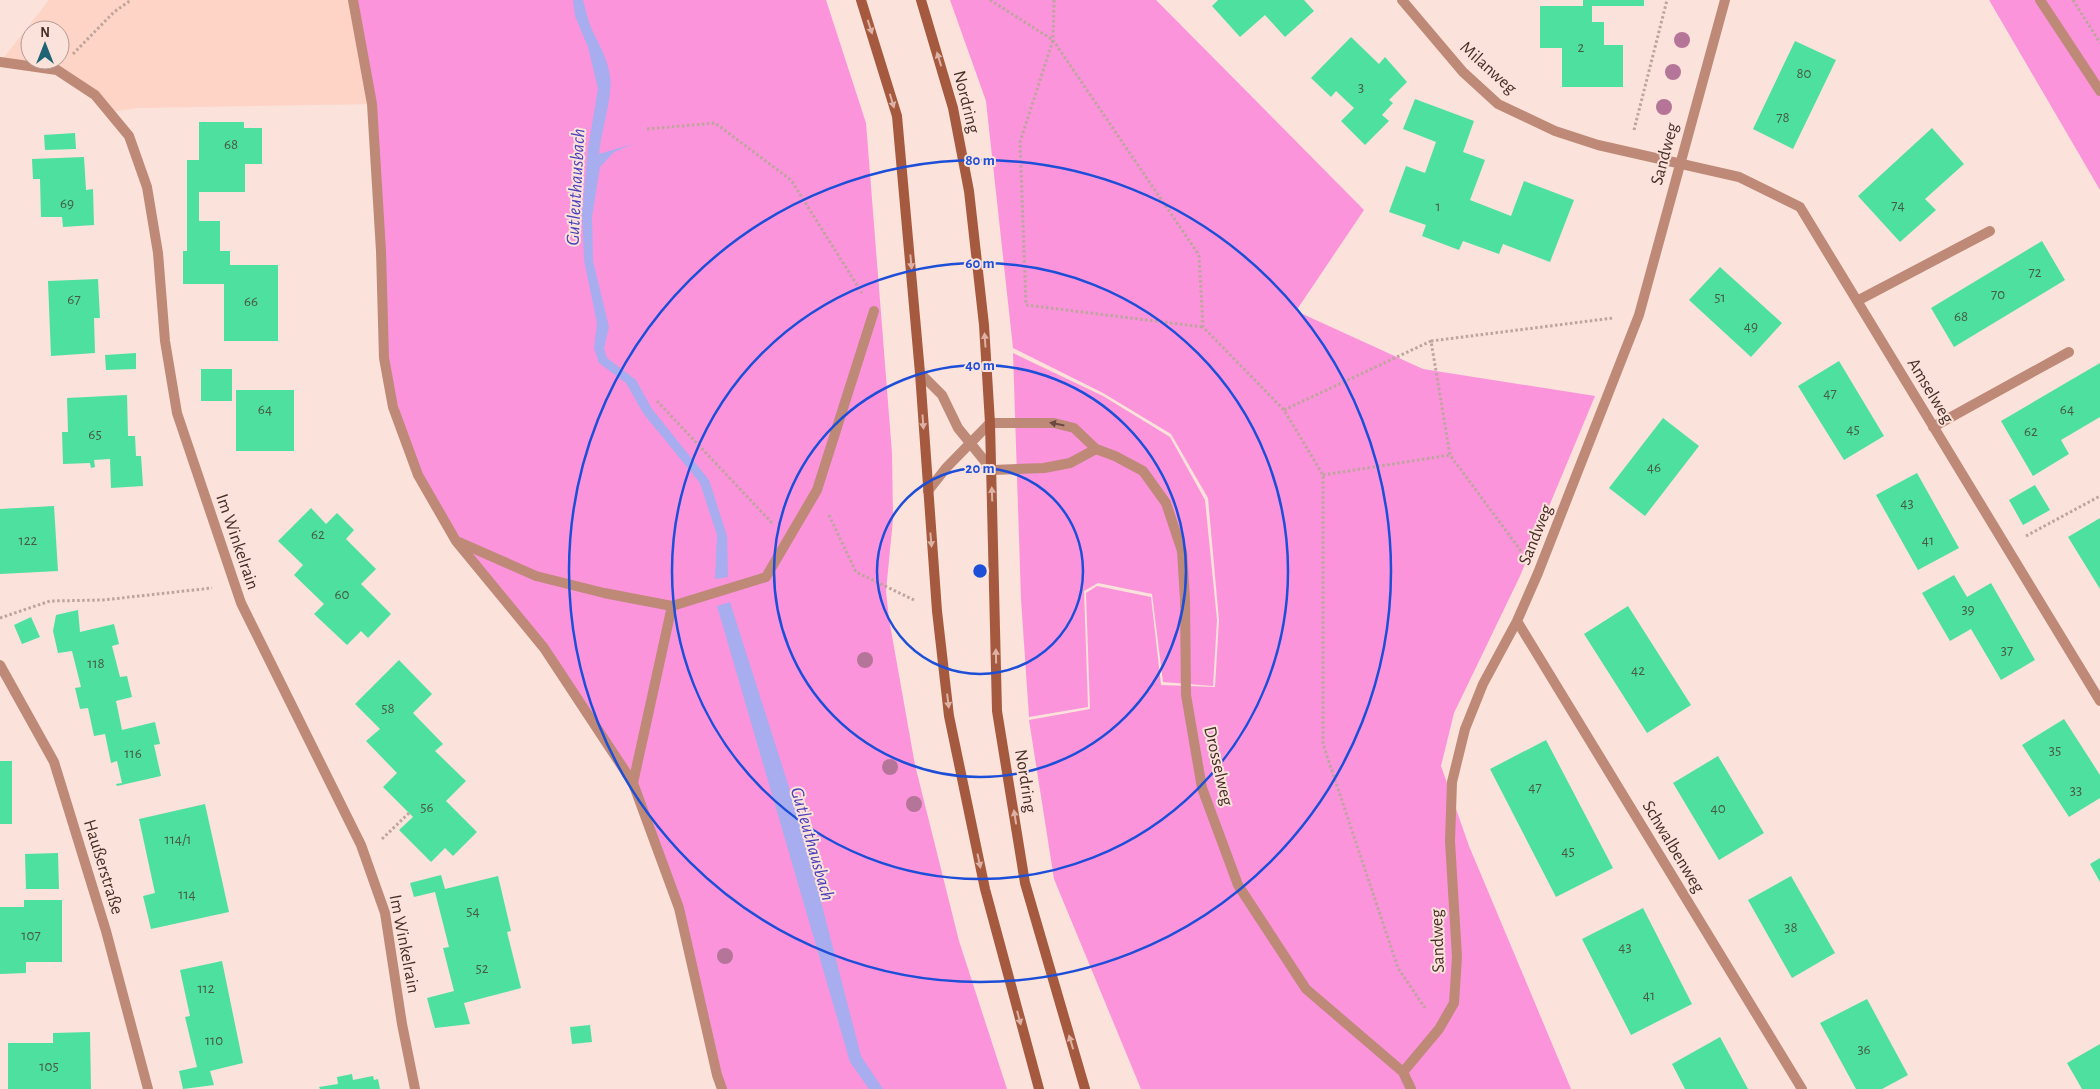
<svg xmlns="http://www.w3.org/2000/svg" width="2100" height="1089" font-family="'Alegreya Sans',sans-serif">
<rect width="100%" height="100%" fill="#fbe2da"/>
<path fill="#fdd4c6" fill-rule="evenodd" d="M49,0H353L372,104L139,108L110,112L57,70L1,61ZM30,30H60V60H30Z"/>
<path fill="#fb94db" d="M353,0H826L866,123L892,453L893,519L886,591L889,619L915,765L959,941L1007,1089H722L679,908L633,783L544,648L456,541L418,475L384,358L372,104Z
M950,0H1156L1364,210L1296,311L1423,369L1595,396L1520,576L1454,713L1441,766L1469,846L1571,1089H1141L1054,879L1029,720L1090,709L1086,593L1097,586L1151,597L1161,685L1215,687L1219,620L1208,498L1171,434L1103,393L1013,348L986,101Z
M1989,0H2100V190Z
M1013,353L1103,396L1170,437L1205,500L1217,620L1213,686L1163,682L1152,594L1098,583L1084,591L1088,707L1029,717L1021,599Z"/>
<path fill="#a7adee" d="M573,0H583C586,10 588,21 592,30C602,50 613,69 610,92C608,113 601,133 599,154L633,144L614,152L600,167L592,217L593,261L609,327L604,349L607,358L636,380L652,409L709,480L727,536L728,577L715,579L717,535L700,483L643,413L626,383L599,363L594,348L597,323L584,260L582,213L588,148L598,89L588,47L575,16Z
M730,602L802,828L861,1056L883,1089H869L850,1062L717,606Z"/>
<path fill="#4ee09e" d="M1218,0H1304L1314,11L1285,37L1265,15L1240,37L1212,6Z
M1583,0H1644V6H1592V22H1604V45H1623V87H1562V48H1540V6H1583Z
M1351,37L1379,64L1385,57L1407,82L1389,100L1393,103L1382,115L1389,121L1365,145L1341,121L1354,108L1336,91L1331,97L1311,78Z
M1795,41L1836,60L1793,149L1753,129Z
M1415,99L1474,121L1463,152L1485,160L1470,200L1511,216L1524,181L1574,200L1550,262L1503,244L1499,254L1463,241L1459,250L1422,236L1426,225L1389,212L1406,166L1425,173L1436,142L1403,129Z
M199,122H244V128H262V164H245V192H199V221H220V251H230V265H278V341H224V284H183V251H187V160H199Z
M1932,128L1964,164L1925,199L1936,210L1900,242L1858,196Z
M75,133L76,149L45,150L44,135Z
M84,157L86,190L93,189L94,225L63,227L62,217H41L40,179H33L32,159Z
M2042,241L2065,280L1954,347L1931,308Z
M1720,267L1782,323L1751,357L1689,300Z
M98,279L100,318H94L95,353L51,356L48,281Z
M136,353V369L106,370L105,355Z
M1839,361L1884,436L1844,460L1798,386Z
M2100,363V417L2061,440L2069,454L2033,476L2001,421Z
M201,369H232V401H201Z
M236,390H294V451H236Z
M127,395L128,436H135L136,456H141L143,486L111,488L110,459L94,460L95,467L91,468L90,463L63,464L62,432H68L67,398Z
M1663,418L1699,446L1645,516L1609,488Z
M1917,473L1959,548L1918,570L1876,495Z
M2035,485L2050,510L2023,525L2009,500Z
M54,506L58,571L0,574V509Z
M311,508L326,524L337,513L354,530L346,539L376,569L361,584L391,614L368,638L361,631L347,645L314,614L324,604L294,575L303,565L278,541Z
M2100,518V589L2068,537Z
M1954,575L1967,597L1991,583L2035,660L2001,680L1971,629L1950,641L1922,593Z
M1628,606L1691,705L1647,733L1584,634Z
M78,610L80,632L114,624L119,644L112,646L120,677L127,676L132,697L116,701L122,730L155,722L160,744L154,745L161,776L117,786L116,784L122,783L117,761L111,763L105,734L94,736L88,708L80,709L75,688L81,687L72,651L58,653L53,631L56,615Z
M31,617L40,637L22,644L14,625Z
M399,660L432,694L413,713L443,744L435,751L466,781L446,801L477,832L453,856L445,848L431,862L399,830L413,817L383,787L397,773L366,741L380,729L355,704Z
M2064,719L2100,775V798L2069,817L2022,745Z
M1546,740L1613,868L1556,897L1490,769Z
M1718,756L1764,833L1719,860L1673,783Z
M0,761H12V824H0Z
M205,804L229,912L151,929L143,896L155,893L139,819Z
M58,853L59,889H26L25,854Z
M2100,858V882L2090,864Z
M441,875L445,889L498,876L511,931L507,932L521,988L464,1003L470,1024L435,1028L427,998L454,991L443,948L449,947L435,892L414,897L410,883Z
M1791,876L1835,953L1792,978L1748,900Z
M24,900H62V962H26V973L0,974V907H24Z
M1643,908L1692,1004L1631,1035L1582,939Z
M222,961L243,1063L210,1071L214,1085L183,1089L179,1071L197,1067L185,1017L190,1016L180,970Z
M1867,999L1908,1075L1882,1089H1856L1820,1023Z
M590,1025L592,1042L572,1044L570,1027Z
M90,1032L91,1089H8V1043H53V1033Z
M1720,1037L1748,1089H1685L1672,1064Z
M2100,1044V1089H2082L2067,1063Z
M352,1074L353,1080L373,1076L374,1080L378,1079L380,1089H320L319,1087L338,1084L337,1077Z"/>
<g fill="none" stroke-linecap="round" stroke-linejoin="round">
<path stroke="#bda59d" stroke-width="3" stroke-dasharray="2.5 2.5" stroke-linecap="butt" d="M990,0L1053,40L1020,142L1026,305L1203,327
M1054,0L1053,40L1199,255L1203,327L1284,410L1323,475V744L1398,968L1425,1008
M2073,0L2100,43
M73,54L114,12L131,0
M647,129L715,123L791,180L862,293
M1634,130L1667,0
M657,401L772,523
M1284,410L1431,341
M1323,475L1450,455
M829,515L856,572L914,600
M2026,536L2100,496
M1521,551L1450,455L1431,341L1613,318
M0,618L50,601L103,600L212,588
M382,839L409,813"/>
<path stroke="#be8977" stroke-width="10" d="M353,0L372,104L381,251L384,358L393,407L418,475L456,541L544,648L633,783L679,908L717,1075L722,1089
M2040,0L2100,91
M459,542L536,576L604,593L672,606L766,577L817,490L874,311
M633,783L672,606"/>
<path stroke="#be8977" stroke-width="10" d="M1402,0L1463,72L1498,104L1555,131L1598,145L1739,177L1800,207L2100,701
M0,62L57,70L95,95L129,136L147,187L158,253L165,341L177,413L241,603L361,845L385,913L402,1024L415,1089
M1857,301L1990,231
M920,373L942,395L958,428L992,470L1044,468L1070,463L1096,449
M1933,427L2069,352
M928,491L946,468L990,423H1054L1074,428L1096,449L1115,456L1143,471L1166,503L1182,551L1185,599L1186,695L1202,788L1238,885L1306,989L1403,1072L1411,1089
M1517,621L1802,1089
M0,665L54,762L106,931L148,1089
M1403,1072L1439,1029L1454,1003L1457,957L1450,841L1452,782L1465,729L1483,684L1517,621L1538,573L1639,315L1725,0"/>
<path stroke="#a55a3f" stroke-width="10" d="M861,0L897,116L920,373L937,611L949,716L985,889L1039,1089
M921,0L953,108L969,191L984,325L990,423L997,711L1025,883L1085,1089"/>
</g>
<g fill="#b47598">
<circle cx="1682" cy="40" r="8"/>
<circle cx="1673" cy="72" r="8"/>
<circle cx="1664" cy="107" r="8"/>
<circle cx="865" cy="660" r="8"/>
<circle cx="890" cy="767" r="8"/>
<circle cx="914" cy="804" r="8"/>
<circle cx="725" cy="956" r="8"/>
</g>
<defs><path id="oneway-solid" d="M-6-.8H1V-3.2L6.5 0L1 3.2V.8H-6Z" transform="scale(1.25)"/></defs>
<g fill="#ddb2a4">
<use href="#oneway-solid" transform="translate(870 27) rotate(72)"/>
<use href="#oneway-solid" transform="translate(939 59) rotate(-107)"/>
<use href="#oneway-solid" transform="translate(892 101) rotate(73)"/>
<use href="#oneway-solid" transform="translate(911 262) rotate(85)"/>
<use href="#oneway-solid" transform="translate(985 340) rotate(-94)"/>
<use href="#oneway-solid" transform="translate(923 422) rotate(86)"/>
<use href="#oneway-solid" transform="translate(992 494) rotate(-92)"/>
<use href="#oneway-solid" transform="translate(931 540) rotate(85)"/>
<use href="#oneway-solid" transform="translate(996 656) rotate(-91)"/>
<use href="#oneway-solid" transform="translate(948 701) rotate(83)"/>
<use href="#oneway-solid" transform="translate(1015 817) rotate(-99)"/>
<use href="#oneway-solid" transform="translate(979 861) rotate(78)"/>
<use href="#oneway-solid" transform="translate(1019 1018) rotate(75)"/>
<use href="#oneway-solid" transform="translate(1071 1042) rotate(-107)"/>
</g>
<use fill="#6a4a40" href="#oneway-solid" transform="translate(1057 424) rotate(-169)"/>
<g fill="none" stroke="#1d4ed8" stroke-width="2.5">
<circle cx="980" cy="571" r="103"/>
<circle cx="980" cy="571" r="206"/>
<circle cx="980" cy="571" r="308"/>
<circle cx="980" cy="571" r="411"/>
</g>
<g text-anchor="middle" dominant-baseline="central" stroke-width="4" stroke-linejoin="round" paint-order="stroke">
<g font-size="15" fill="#485b46">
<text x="1581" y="47">2</text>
<text x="1804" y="73">80</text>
<text x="1361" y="87">3</text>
<text x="1783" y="117">78</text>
<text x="231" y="144">68</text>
<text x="67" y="203">69</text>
<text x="1898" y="205">74</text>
<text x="1438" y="206">1</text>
<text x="2035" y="272">72</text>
<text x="1998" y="294">70</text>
<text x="1720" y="297">51</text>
<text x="74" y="299">67</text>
<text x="251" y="301">66</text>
<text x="1961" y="316">68</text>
<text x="1751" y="326">49</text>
<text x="1830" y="393">47</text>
<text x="265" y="409">64</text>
<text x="2067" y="409">64</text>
<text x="1853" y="429">45</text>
<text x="2031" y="431">62</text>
<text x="95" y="434">65</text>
<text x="1654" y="467">46</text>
<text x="1907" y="503">43</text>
<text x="318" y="534">62</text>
<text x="28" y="540">122</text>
<text x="1928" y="540">41</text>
<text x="342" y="594">60</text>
<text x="1968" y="609">39</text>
<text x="2007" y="650">37</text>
<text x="96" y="663">118</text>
<text x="1638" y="670">42</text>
<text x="388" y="708">58</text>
<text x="2055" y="750">35</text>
<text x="133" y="753">116</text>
<text x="1535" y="787">47</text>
<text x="2076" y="790">33</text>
<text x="427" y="807">56</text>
<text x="1718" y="808">40</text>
<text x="178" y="839">114/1</text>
<text x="1568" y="851">45</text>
<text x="187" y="894">114</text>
<text x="473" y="911">54</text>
<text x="1791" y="927">38</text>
<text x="31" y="935">107</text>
<text x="1625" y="947">43</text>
<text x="482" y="968">52</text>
<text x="206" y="988">112</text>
<text x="1649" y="995">41</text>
<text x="214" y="1040">110</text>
<text x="1864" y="1049">36</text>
<text x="49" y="1066">105</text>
</g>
<g font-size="18" fill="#462f28" stroke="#fbe2da">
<text transform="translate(1488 68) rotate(42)">Milanweg</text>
<text transform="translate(966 102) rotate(76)">Nordring</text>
<text transform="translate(1665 154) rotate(-75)">Sandweg</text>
<text transform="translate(1930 391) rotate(59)">Amselweg</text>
<text transform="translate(1536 535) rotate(-68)">Sandweg</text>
<text transform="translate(237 542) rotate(71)">Im Winkelrain</text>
<text transform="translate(1218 766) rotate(77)">Drosselweg</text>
<text transform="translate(1025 781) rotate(81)">Nordring</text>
<text transform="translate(1673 847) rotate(59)">Schwalbenweg</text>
<text transform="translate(103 867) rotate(73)">Haußerstraße</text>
<text transform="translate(1438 941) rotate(-92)">Sandweg</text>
<text transform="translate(404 944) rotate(79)">Im Winkelrain</text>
</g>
<g font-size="19" font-style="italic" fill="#4a40bb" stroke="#fbe2da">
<text transform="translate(576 187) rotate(-87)">Gutleuthausbach</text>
<text transform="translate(812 844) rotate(74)">Gutleuthausbach</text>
</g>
</g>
<circle cx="980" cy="571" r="8" fill="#1d4ed8" stroke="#fbe2da" stroke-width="2.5"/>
<g font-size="15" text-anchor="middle" font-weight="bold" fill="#1d4ed8" stroke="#fbe2da" stroke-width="4" stroke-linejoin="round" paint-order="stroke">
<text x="980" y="165">80 m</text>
<text x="980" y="268">60 m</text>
<text x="980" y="370">40 m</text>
<text x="980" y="473">20 m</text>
</g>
<g transform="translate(45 45)"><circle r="24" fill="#fbe2da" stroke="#b39a93"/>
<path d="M0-4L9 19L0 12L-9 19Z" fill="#1f6375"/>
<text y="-8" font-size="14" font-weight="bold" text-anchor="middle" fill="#462f28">N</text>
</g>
</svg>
